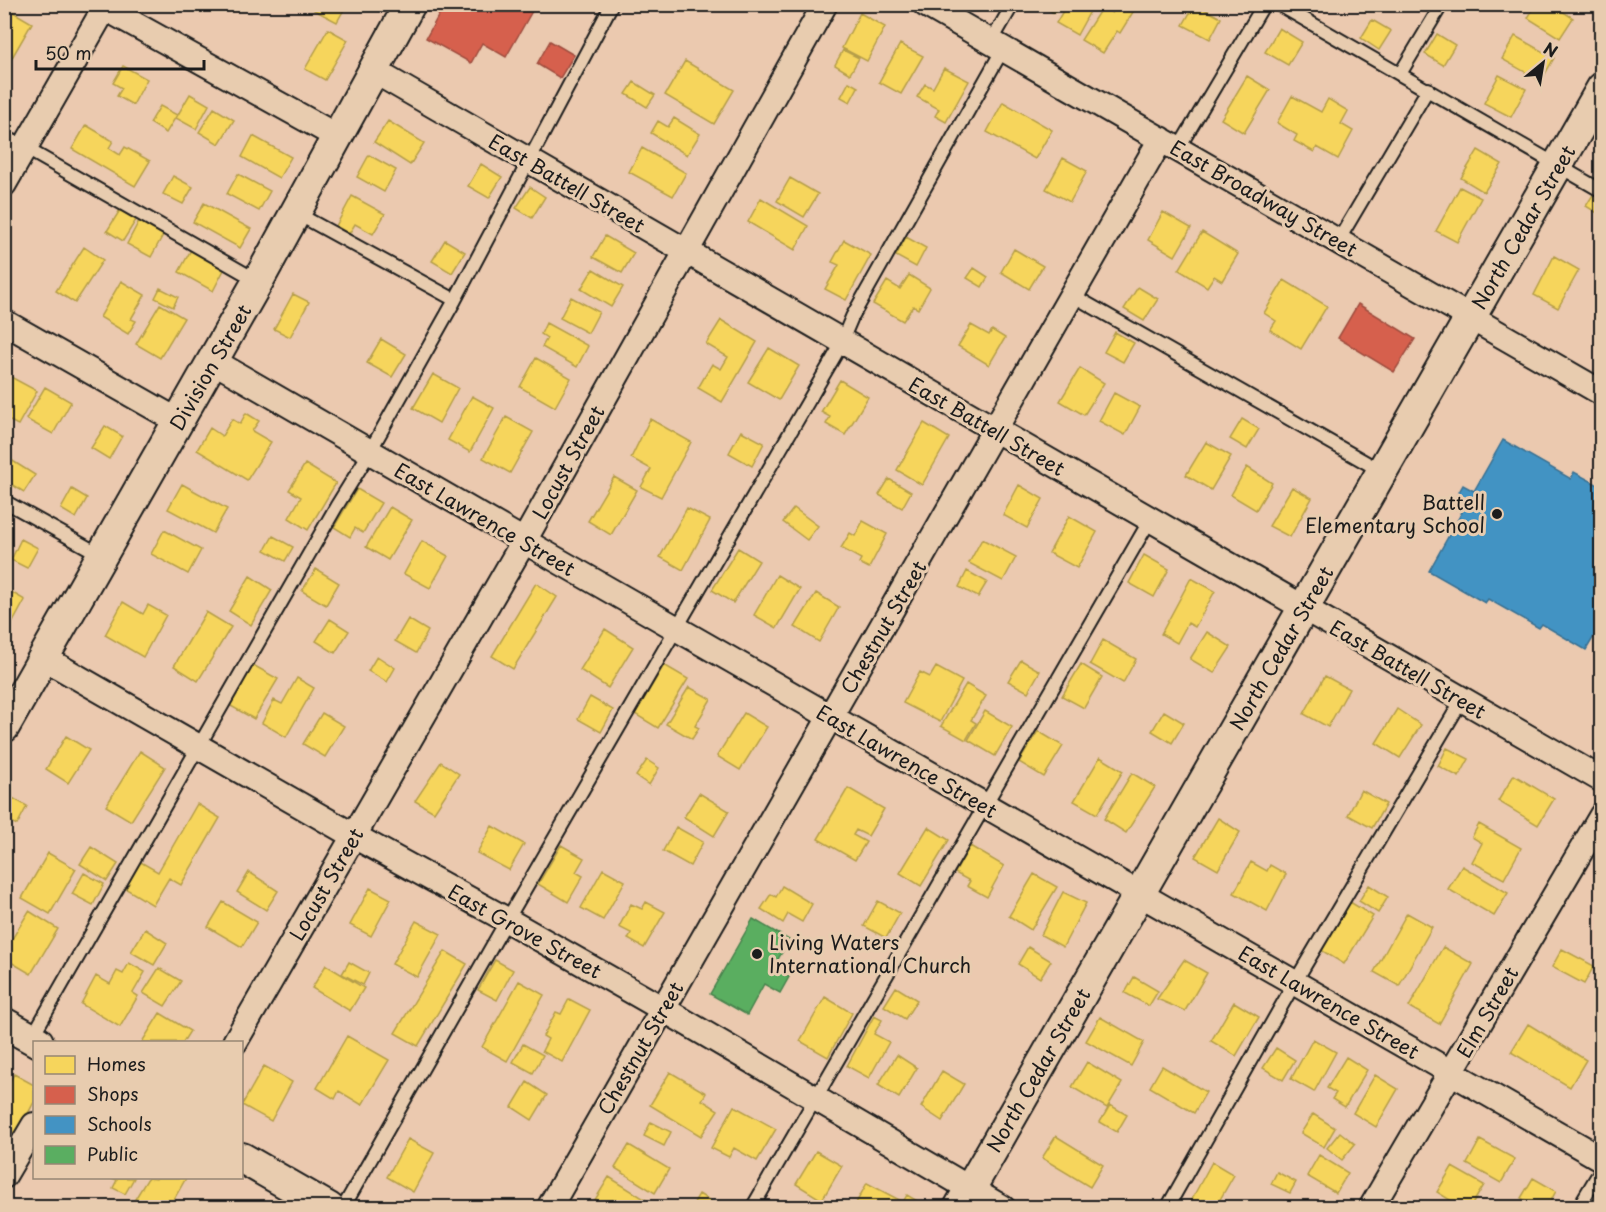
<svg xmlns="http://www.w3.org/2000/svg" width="1606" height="1212" font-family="'Playpen Sans',sans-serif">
<rect width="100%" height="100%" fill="#ebc9af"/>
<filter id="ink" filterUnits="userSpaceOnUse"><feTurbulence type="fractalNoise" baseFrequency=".0167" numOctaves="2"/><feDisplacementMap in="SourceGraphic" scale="12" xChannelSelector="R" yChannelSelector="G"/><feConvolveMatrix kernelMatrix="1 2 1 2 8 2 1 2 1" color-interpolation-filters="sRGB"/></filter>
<g filter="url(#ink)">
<path fill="#f6d55c" stroke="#b59e49" stroke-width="1.5" d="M317,4H347L337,22L314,10Z
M755,4H768L765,10Z
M1038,4H1059L1054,13Z
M1067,4H1094L1077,35L1056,23Z
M1118,4H1138L1120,33L1117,31L1103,53L1081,40L1102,7L1112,13Z
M1195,4L1221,18L1210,39L1183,25Z
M1306,4H1322L1318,11Z
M1536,4H1551L1573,18L1560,38L1528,18Z
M8,9L32,23L6,68L4,67V16Z
M860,13L885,27L867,61L842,48Z
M1372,20L1391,31L1379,50L1361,38Z
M1279,28L1302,42L1288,65L1265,52Z
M328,29L348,40L325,80L305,69Z
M1437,34L1455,45L1443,65L1425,54Z
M1515,36L1554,58L1541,81L1502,59Z
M900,44L923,56L901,94L879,82Z
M843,50L859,58L850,74L835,65Z
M685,61L734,90L714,124L665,95Z
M123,66L147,79L133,105L117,96L122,88L113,83Z
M944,68L969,81L946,122L935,116L939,109L917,97L925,84L933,88Z
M1499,75L1526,89L1511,117L1484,103Z
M1247,76L1270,90L1244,133L1221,119Z
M634,82L655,95L647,107L626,94Z
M849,82L858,87L850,102L841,97Z
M190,94L209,105L196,129L176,118Z
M1292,96L1321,112L1328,99L1348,111L1341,124L1353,131L1338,159L1317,147L1314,152L1294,141L1297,135L1277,123Z
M1003,102L1052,130L1035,159L987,132Z
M160,106L177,115L166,133L150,123Z
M214,108L234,120L219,144L199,132Z
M674,118L700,134L687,155L651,133L658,121L668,127Z
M388,121L424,143L410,165L374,142Z
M86,125L113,141L109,148L120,155L125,147L150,161L135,186L72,149Z
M253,136L291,157L279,178L242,157Z
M642,148L686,173L673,196L629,172Z
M1478,150L1502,164L1484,192L1461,178Z
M369,155L396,170L384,192L357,177Z
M1063,158L1087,171L1070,202L1046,189Z
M481,164L502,177L489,198L468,186Z
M238,174L270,191L259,211L227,194Z
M173,176L193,187L183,204L163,194Z
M790,178L818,194L804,217L777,201Z
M530,187L545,197L532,218L516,208Z
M1460,187L1481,198L1457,242L1436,231Z
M1594,193L1602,197V216L1586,206Z
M352,196L385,214L373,234L355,224L349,234L336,226Z
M761,198L808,226L795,250L748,222Z
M204,203L251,229L240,248L193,222Z
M120,210L136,220L123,241L107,231Z
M1163,212L1191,228L1175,256L1148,240Z
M139,221L163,235L151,257L127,244Z
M1202,232L1238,254L1222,281L1214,276L1207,287L1179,270Z
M605,236L634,253L622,273L593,257Z
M906,237L926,248L916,267L896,256Z
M445,240L465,252L452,273L432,261Z
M844,240L871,255L846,300L825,289L839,265L832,262Z
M193,246L227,264L213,291L179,272Z
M84,247L103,260L75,303L56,291Z
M1014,249L1043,266L1029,289L1001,272Z
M1554,256L1579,270L1558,308L1534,295Z
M974,268L988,277L982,287L967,278Z
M593,269L623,287L611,307L581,289Z
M909,275L930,288L918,309L913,306L903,321L873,304L887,281L900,289Z
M1284,280L1327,306L1301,349L1270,330L1276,321L1264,313Z
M121,281L145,295L131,319L136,321L128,334L100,317Z
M1138,287L1158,299L1144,321L1124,309Z
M160,288L178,297L173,307L155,298Z
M293,294L309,302L290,337L274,329Z
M571,297L599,312L588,333L560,318Z
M160,304L184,318L160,358L136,344Z
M721,320L757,342L722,402L698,388L712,364L721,369L728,357L706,344Z
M546,323L588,346L577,367L542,347L547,338L541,334Z
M971,325L989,335L992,330L1005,338L989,365L958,346Z
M1115,332L1134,343L1123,362L1104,352Z
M381,339L406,354L392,377L367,363Z
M769,348L799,366L779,400L748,382Z
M536,358L571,378L555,407L520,387Z
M1080,368L1104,383L1084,415L1060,401Z
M433,374L458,388L439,423L413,408Z
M9,376L37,391L18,425L4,418V383Z
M840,380L868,397L845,435L826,424L830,417L821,412Z
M45,387L71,402L53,434L26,419Z
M1114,393L1140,407L1125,435L1099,421Z
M472,396L494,408L470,452L448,440Z
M246,413L259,421L252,431L271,442L247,480L197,450L210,428L222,436L232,419L240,424Z
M506,417L533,432L510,473L483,458Z
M650,419L691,442L661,497L641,487L651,469L631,458Z
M1242,419L1259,429L1247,449L1230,439Z
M924,423L949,438L922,485L897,470Z
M105,426L122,436L109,459L91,448Z
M741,431L764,443L752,466L729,453Z
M1206,442L1231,456L1211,490L1186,475Z
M11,460L35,475L24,492L4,480V471Z
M305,464L336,483L308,530L289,518L301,497L289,490Z
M1247,467L1272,483L1256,510L1231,495Z
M614,477L637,490L611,535L588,521Z
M889,479L911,492L902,508L879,495Z
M182,484L227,509L213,533L168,509Z
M1019,485L1043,499L1027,528L1003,515Z
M1292,487L1312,498L1290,537L1269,526Z
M72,489L87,498L76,518L61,509Z
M357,489L381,503L363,533L355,528L350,537L334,527Z
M390,507L412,520L388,560L366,547Z
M687,508L710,520L683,570L660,557Z
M794,508L818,526L807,540L783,522Z
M1069,516L1097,532L1077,568L1049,553Z
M863,521L887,534L869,568L859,563L861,559L841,548L850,533L855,536Z
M164,530L201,550L188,574L151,554Z
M273,536L293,547L285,561L265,550Z
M21,539L38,548L27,568L11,560Z
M982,539L1016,557L1003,581L969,563Z
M422,541L448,556L430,588L404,574Z
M738,548L759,561L733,603L712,590Z
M1144,555L1169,569L1154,597L1129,583Z
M316,569L339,583L326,605L302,591Z
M967,571L987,582L978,597L959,587Z
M777,575L800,589L777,628L754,615Z
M250,576L272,590L251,625L229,611Z
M1191,578L1215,591L1195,627L1188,623L1177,643L1161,634Z
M536,583L557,597L513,669L492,656Z
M4,588L25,600L7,633L4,632Z
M816,593L839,607L819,642L795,627Z
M123,602L143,614L148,605L166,615L143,657L105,635Z
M206,612L231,627L198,681L174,666Z
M330,619L349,631L335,653L316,641Z
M408,619L428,631L416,653L395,641Z
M605,629L633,647L608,688L580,670Z
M1207,632L1231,647L1214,673L1190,659Z
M1103,640L1136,659L1123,683L1090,664Z
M377,656L395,668L387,682L368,671Z
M1021,660L1040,671L1028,692L1008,681Z
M1081,664L1102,677L1084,708L1062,696Z
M253,665L278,679L254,719L229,705Z
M664,665L688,679L658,728L635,714Z
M936,667L962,681L940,722L903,703L920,672L930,677Z
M1325,676L1349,689L1328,727L1304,714Z
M297,678L314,688L286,737L262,723L274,700L282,704Z
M966,684L986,696L971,720L976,723L966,740L941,726Z
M689,687L711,699L695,726L699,728L692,739L666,724Z
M590,697L613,710L601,732L578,719Z
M1397,709L1421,725L1400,758L1376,743Z
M985,711L1012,727L995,756L968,740Z
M1164,711L1184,723L1172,743L1152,731Z
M322,713L344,726L325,757L303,744Z
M744,713L767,727L740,770L717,756Z
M1038,731L1063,746L1044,777L1019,762Z
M66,736L89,750L68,783L46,769Z
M1447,748L1469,759L1459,777L1438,766Z
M140,751L165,767L131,821L106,806Z
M1100,757L1123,771L1097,814L1074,801Z
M647,760L659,768L649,785L636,776Z
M441,762L459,774L434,812L415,801Z
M1132,773L1155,787L1126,833L1104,819Z
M1514,775L1554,799L1538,825L1498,801Z
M848,788L884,809L868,836L856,830L853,835L866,842L855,860L818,839Z
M1361,790L1386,804L1372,828L1348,815Z
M699,793L729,811L714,836L684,817Z
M7,795L27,806L17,825L4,818V800Z
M197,804L220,818L181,885L169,878L153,905L123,887L139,861L158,872Z
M1218,818L1240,832L1218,870L1195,857Z
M1479,824L1521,848L1504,879L1472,862L1482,843L1472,837Z
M492,826L524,844L509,870L477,853Z
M676,827L703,842L690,866L663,851Z
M928,827L949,840L921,886L900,873Z
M561,845L584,858L576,872L583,876L568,902L538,884Z
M970,846L1004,866L987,897L967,886L970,881L955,873Z
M91,847L118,864L107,881L80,864Z
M48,853L76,869L50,914L22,898Z
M1251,862L1267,871L1270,865L1286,874L1267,911L1234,893Z
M1462,866L1508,893L1494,916L1448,889Z
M603,869L625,881L603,920L581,908Z
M249,872L278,891L266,910L237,892Z
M84,873L104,884L93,905L72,894Z
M1034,874L1057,887L1031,930L1009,916Z
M1369,885L1388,897L1378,913L1359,901Z
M782,886L812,904L802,922L788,914L783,923L761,909L771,894L776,897Z
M370,888L391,899L371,936L350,925Z
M1063,892L1086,903L1063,947L1041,935Z
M878,901L900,913L886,938L864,926Z
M223,902L257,922L242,947L208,927Z
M646,902L665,912L644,948L628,939L631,933L619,927L631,904L642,909Z
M1350,902L1373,916L1344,964L1321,950Z
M29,911L58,929L31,974L4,958V952Z
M1407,913L1432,927L1399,986L1374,972Z
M416,921L441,934L417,977L392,964Z
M145,929L167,943L154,965L131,952Z
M1028,947L1051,961L1040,978L1018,964Z
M1443,947L1473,964L1439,1024L1409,1007Z
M1562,949L1594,966L1584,984L1552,967Z
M445,951L467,964L418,1046L395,1033Z
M495,960L513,970L497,1000L478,990Z
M1184,960L1207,973L1185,1011L1157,999Z
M349,962L369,973L363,985L342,974Z
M129,963L145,972L133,993L138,996L120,1027L81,1004L96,976L110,984L117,971L123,974Z
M326,965L364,988L350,1011L312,988Z
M159,968L181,981L165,1006L143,993Z
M1134,977L1158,991L1149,1006L1125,993Z
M519,981L544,995L507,1061L482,1047Z
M896,987L917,1000L905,1019L884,1006Z
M825,997L852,1013L828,1057L800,1041Z
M569,999L590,1010L562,1062L542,1051L548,1039L543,1036L556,1012L561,1014Z
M1234,1002L1259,1017L1236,1056L1211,1041Z
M160,1013L190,1031L183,1042H142Z
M874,1016L882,1020L874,1034L889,1042L869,1078L847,1066Z
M1100,1017L1144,1042L1131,1066L1086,1041Z
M1528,1024L1586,1060L1570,1087L1511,1052Z
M347,1036L389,1060L362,1105L339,1091L335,1099L317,1088Z
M1313,1039L1336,1052L1314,1092L1291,1079Z
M523,1044L543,1055L533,1073L513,1062Z
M1276,1048L1295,1060L1283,1080L1263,1068Z
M897,1055L917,1068L899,1098L878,1085Z
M1346,1057L1367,1070L1345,1107L1332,1099L1336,1093L1327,1088Z
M1087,1062L1122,1083L1107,1108L1072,1087Z
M264,1066L292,1082L271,1121L242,1105Z
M1162,1066L1206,1092L1194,1113L1150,1087Z
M942,1071L964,1084L942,1121L921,1107Z
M670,1072L706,1093L702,1100L718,1110L701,1136L650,1105Z
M14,1074L34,1085V1102L17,1134L4,1128V1122L8,1117L4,1115V1092Z
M1375,1075L1398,1089L1376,1127L1353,1113Z
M527,1082L547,1095L532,1120L512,1107Z
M1602,1087V1100L1596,1097Z
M1110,1105L1127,1115L1117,1132L1100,1122Z
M734,1106L776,1129L757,1161L734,1148L729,1157L711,1148Z
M1313,1114L1335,1128L1324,1147L1301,1133Z
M651,1122L671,1132L664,1146L644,1136Z
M1340,1132L1355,1144L1342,1160L1327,1148Z
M1056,1136L1103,1165L1090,1187L1042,1158Z
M408,1139L434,1153L413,1192L387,1177Z
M1480,1140L1515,1159L1501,1183L1467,1164Z
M629,1145L669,1169L655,1193L615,1168Z
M816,1151L842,1166L822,1200L796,1184Z
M1319,1155L1348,1173L1336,1193L1307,1176Z
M1212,1162L1234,1175L1218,1203L1225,1208H1187Z
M1452,1167L1484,1185L1470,1208H1463L1437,1192Z
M1277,1172L1296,1182L1290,1193L1271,1184Z
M609,1177L651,1203L649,1208H600L593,1203Z
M112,1178H134L125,1194L113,1188L117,1180Z
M148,1178L156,1179L157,1178H186L169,1208H150L135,1199Z
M1533,1178L1556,1191L1547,1208H1538L1521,1198Z
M867,1183L903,1202L907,1195L919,1202L916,1208H856L854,1207Z
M699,1194L722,1208H691Z"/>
<path fill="#d6604d" stroke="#9e4c3e" stroke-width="1.5" d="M445,4H536L506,57L482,43L471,63L426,38Z
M550,41L574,55L560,78L537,64Z
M1358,304L1415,339L1394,372L1338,338Z"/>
<path fill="#4393c3" stroke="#376f91" stroke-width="1.5" d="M1503,440L1571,479L1574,472L1602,487V623L1586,650L1542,624L1539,628L1488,599L1485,603L1429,571L1462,512L1451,506L1463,485L1474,491Z"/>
<path fill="#5aae61" stroke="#47824c" stroke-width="1.5" d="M753,919L789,940L773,968L789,977L780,993L764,984L747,1015L710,994Z"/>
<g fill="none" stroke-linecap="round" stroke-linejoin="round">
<defs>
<path id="service" d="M1278,4L1602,191
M991,42L1013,4
M1400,74L1442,4
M4,136L258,281
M1178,149L1264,4
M296,213L455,300
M1338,241L1428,89
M1072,295L1381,471
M4,501L101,555
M32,1037L336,507L365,460L455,300L612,4
M343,1208L507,920L838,350L852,317L1003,49
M752,1208L1150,520
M1167,1208L1295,982L1462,700
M1578,1208L1602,1168"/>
<path id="minor" d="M98,4L338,137
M925,4L1602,393
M374,71L1602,780
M4,184L107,4
M4,322L178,421
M213,361L524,541L1602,1159
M44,658L354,836L507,920L663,1009L1003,1208
M235,1042L524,541L825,4
M4,1176L34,1125
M549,1208L1161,139
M1371,1208L1602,815"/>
<path id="tertiary" d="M4,727L258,281L410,4
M4,1023L38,1042
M242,1158L329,1208
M959,1208L1602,88"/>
</defs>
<use href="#service" stroke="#1c1c1c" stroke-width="16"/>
<use href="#minor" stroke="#1c1c1c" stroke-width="28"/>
<use href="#tertiary" stroke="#1c1c1c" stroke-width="34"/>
<use href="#service" stroke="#e8ccaf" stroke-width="12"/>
<use href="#minor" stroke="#e8ccaf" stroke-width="24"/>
<use href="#tertiary" stroke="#e8ccaf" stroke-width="30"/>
</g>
</g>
<g fill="#1c1c1c" stroke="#e8ccaf" stroke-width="2">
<circle cx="1497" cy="514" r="6"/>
<circle cx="757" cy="954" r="6"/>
</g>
<g text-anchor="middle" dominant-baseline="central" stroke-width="6" stroke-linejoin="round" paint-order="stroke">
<g font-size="20" fill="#1c1c1c" stroke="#e8ccaf">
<text transform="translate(567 183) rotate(30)">East Battell Street</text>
<text transform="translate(1264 198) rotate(30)">East Broadway Street</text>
<text transform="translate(1523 227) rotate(-60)">North Cedar Street</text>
<text transform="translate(210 367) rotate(-60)">Division Street</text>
<text transform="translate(987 426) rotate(30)">East Battell Street</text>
<text transform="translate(568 462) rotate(-61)">Locust Street</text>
<text transform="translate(485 519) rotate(30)">East Lawrence Street</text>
<text transform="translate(883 627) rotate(-60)">Chestnut Street</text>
<text transform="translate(1281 648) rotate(-60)">North Cedar Street</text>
<text transform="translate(1408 669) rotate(30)">East Battell Street</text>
<text transform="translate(907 761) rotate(30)">East Lawrence Street</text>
<text transform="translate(326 884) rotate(-60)">Locust Street</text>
<text transform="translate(525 931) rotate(29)">East Grove Street</text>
<text transform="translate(1329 1002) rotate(30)">East Lawrence Street</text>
<text transform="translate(1487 1012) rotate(-60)">Elm Street</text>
<text transform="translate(640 1048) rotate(-60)">Chestnut Street</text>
<text transform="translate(1038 1070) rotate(-60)">North Cedar Street</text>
</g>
<g font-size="20" fill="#1c1c1c" stroke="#e8ccaf" text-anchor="end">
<text x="1485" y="502">Battell<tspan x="1485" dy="23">Elementary School</tspan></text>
<text x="769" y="942" text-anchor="start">Living Waters<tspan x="769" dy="23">International Church</tspan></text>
</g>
</g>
<rect width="1606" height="1212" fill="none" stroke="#e8ccaf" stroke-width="24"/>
<rect x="12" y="12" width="1582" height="1188" fill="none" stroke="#1c1c1c" stroke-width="2" filter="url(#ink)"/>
<rect x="33" y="1041" width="210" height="138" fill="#e8ccaf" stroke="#968674" stroke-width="1.5"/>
<rect x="45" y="1056" width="30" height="18" fill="#f6d55c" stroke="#968674" stroke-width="1.5"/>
<text x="87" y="1071" font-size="18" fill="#1c1c1c">Homes</text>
<rect x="45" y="1086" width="30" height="18" fill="#d6604d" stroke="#968674" stroke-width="1.5"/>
<text x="87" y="1101" font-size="18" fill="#1c1c1c">Shops</text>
<rect x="45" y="1116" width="30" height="18" fill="#4393c3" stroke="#968674" stroke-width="1.5"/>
<text x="87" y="1131" font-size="18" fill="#1c1c1c">Schools</text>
<rect x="45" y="1146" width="30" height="18" fill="#5aae61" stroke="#968674" stroke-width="1.5"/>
<text x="87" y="1161" font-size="18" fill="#1c1c1c">Public</text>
<g transform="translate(1543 63) rotate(30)" stroke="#e8ccaf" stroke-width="4.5" paint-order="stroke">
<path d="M0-4.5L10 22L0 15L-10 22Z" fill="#1c1c1c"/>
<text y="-9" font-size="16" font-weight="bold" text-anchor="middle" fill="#1c1c1c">N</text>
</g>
<path d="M36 60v9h168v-9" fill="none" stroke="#1c1c1c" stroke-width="3"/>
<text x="45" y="60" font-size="18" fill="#1c1c1c" stroke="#e8ccaf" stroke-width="4.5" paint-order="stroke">50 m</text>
</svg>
